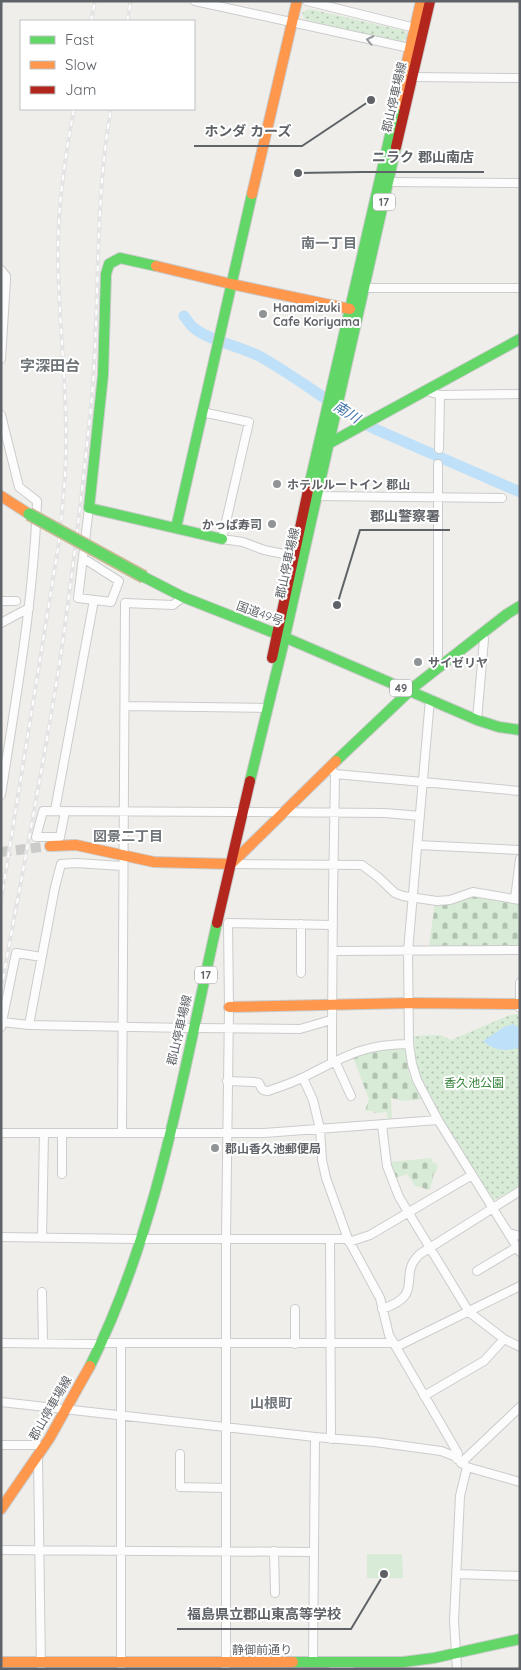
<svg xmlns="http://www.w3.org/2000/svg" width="521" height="1670" font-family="Quicksand,'Noto Sans JP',sans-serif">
<defs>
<pattern id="grass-dots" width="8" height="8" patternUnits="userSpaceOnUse" patternTransform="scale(1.25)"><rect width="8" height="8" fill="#d8ebd6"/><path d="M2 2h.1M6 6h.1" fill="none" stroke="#b2c2b1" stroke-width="1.8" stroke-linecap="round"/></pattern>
<pattern id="cemetery-stones" width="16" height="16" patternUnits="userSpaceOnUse" patternTransform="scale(1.25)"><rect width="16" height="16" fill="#d8ebd6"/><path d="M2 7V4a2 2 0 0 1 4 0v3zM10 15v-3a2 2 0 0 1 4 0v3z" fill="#b2c2b1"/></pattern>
</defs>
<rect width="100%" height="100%" fill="#efeeea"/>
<path fill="url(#grass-dots)" d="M309,9L405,31L407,35V39L401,42L307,20L304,18L302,13Z
M520,1014V1186L494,1200L443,1123L422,1084L416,1066L414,1036L440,1035L451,1040L510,1015Z"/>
<path fill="url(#cemetery-stones)" d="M473,894L520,902V947H429L435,902Z
M402,1047L405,1050L410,1077L422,1099L404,1101L391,1098L392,1120L388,1121L387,1112L373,1113V1111H365L369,1099L352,1055L365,1051Z
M431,1158L433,1163H436L438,1166L436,1172L434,1173L430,1190L415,1186L407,1174L394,1179L390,1162Z"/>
<path fill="#d8ebd6" d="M367,1554H402L403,1578H367Z"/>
<path fill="#bfe0f9" d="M513,1024L520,1028V1047C508,1052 493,1051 483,1041L504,1027Z"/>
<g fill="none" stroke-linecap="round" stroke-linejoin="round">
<path stroke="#bfe0f9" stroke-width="11" d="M184,316C187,320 190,325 194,328C207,340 243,347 261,357C300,379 335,408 375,429L520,492"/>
<path stroke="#cbcbca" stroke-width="10" stroke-dasharray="10 5" stroke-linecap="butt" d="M1,852L50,846"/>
<defs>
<path id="street" d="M195,1L414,49
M307,1L419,29
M412,77L520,78
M389,182L520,183
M1,270L6,276V280L1,359
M364,288H520
M427,391L440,395L520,394
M202,412L249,422L222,539L243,542L264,550L294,556
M1,415L19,487L37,501C34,599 16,697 1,795
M439,449L440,395
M438,464V667
M315,496L502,498
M83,558L119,581L111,602L78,598L89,508
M1,601H16
M1,623L29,608
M430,699L408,951L409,1044L412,1064L417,1080L438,1120L520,1252
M125,706L267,708
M477,720L484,639L482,633
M330,767L335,774C333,870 332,966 332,1062
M335,774L520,791
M55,810L94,600
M65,812L60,837H36L43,811L237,812
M243,812L385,813L420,816
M418,845L520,850
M231,864L362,865L378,877L395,893L403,896L437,901L450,900L473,892L520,900
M515,899L520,859
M301,924V973
M333,951L520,950
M520,983V1008
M2,1022L29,1025L188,1028
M29,1025L55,887L61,864L76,863L122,866
M1,1027L16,953L42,957
M193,1028L300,1029L331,1020
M335,1061L351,1096
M303,1078L313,1100L320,1129L322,1160L326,1178L348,1239L380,1298L389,1335L456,1450L458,1454L457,1459
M227,1081L254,1082L259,1083C261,1088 262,1091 268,1091C280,1087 292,1083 304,1077C344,1057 363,1044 409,1044
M382,1125L387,1166L399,1197L469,1312L504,1339L520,1347
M1,1133H264L438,1120
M62,1133V1174
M122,1133L125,603L173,605L183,597
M509,1233L520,1236
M1,1237L135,1239
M42,1238L44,1133
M141,1239H348
M330,1240L331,1439
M349,1242L370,1235L472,1175
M477,1271L517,1247
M42,1292L43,1342
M295,1309V1344
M382,1309C427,1294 396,1276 420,1254L520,1191
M1,1343L94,1344
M100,1343H394
M121,1344V1669
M396,1347L520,1286
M424,1396L484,1361L504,1339
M1,1402L315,1437L313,1663
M315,1437L375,1442L441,1451L454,1456L467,1467L520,1482
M1,1445H38
M180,1454V1487L226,1488
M38,1456L41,1669
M461,1463L520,1407
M1,1550L314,1552
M274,1551L275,1593
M457,1574L520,1576
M226,1669V1239L229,1007L228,923L333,925
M333,1669L346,1663L350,1669
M457,1669L454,1621L460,1496L467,1467"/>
<path id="fast" d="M156,266L120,258L109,264L106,274L103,375L89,508L222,539
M323,443L328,444L520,339
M309,486L397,105
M176,528L252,194
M144,577L183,597L277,634L477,720L499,727L520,730
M336,761L415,686L507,614L520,606
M250,781L283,645L396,147
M90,1366C159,1228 183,1072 217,923
M293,1662H403L434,1658L520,1639"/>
<path id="slow" d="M397,105L421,1
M252,194L297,1
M156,266L231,284L350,309
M1,496L29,514
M50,846L76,845L154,862L231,864L336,761
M229,1007L410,1003L520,1004
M1,1509L49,1439L90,1366
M1,1662H293"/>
<path id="jam" d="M396,147L430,1
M272,658L309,486
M217,923L250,781"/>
</defs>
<use href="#street" stroke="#cbcccc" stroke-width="10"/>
<use href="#fast" stroke="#cacacb" stroke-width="12"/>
<use href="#slow" stroke="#cacacb" stroke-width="12"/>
<use href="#jam" stroke="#cacacb" stroke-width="12"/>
<use href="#street" stroke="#fdfcfc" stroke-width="8"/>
<use href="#fast" stroke="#63d668" stroke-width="10"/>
<use href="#slow" stroke="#ff974d" stroke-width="10"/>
<use href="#jam" stroke="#b3261e" stroke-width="10"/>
<defs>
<path id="rail" d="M91,21L95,1
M127,21L131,1
M1,901L59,542C62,510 66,478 66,447C67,382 58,317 58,252C58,204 65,156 74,109
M1,990C20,884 41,779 58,673C71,588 81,502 90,416C101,314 93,210 111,109"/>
</defs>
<use href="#rail" stroke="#e4e4e4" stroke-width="4"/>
<use href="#rail" stroke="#fff" stroke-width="2" stroke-dasharray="5.5" stroke-linecap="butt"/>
<defs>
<path id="fast-bridge" d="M29,514L144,577"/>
</defs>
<use href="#fast-bridge" stroke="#c8b996" stroke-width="14" stroke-linecap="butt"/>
<use href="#fast-bridge" stroke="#63d668" stroke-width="11"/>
</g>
<defs><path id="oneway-chevron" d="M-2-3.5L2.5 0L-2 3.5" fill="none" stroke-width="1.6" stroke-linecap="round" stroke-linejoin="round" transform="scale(1.25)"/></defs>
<use stroke="#96999c" href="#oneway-chevron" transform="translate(370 40) rotate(-168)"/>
<g fill="#919496" stroke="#fff" stroke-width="2">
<circle cx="263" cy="314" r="5"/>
<circle cx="277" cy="484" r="5"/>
<circle cx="272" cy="524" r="5"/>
<circle cx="418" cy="662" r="5"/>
<circle cx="215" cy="1148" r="5"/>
</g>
<g text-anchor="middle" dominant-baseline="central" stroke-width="4" stroke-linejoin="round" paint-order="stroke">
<g fill="#fff" stroke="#8f9295" stroke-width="1">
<rect x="373" y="193.5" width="22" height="17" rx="4"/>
<rect x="390" y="679.5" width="22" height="17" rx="4"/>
<rect x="195" y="966.5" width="22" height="17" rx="4"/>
</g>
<g font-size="11" font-weight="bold" fill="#5f6368">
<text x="384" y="202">17</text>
<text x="401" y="688">49</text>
<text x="206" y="975">17</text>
</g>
<g font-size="12" fill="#5f6368" stroke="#fff">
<text transform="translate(394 97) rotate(-77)">郡山停車場線</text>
<text transform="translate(287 563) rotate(-78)">郡山停車場線</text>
<text transform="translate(260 613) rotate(20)">国道49号</text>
<text transform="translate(179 1030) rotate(-77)">郡山停車場線</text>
<text transform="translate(50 1408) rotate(-60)">郡山停車場線</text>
<text x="262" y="1649">静御前通り</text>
</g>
<g font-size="12" font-weight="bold" fill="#5f6368" stroke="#fff" text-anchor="start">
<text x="273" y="307">Hanamizuki<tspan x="273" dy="14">Cafe Koriyama</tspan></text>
<text x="287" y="484">ホテルルートイン 郡山</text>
<text x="262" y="524" text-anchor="end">かっぱ寿司</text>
<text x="428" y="662">サイゼリヤ</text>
<text x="225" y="1148">郡山香久池郵便局</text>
</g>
<g font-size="12" fill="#348238" stroke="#fff">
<text x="474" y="1082">香久池公園</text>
</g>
<g font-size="14" font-weight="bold" fill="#70757a" stroke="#fff">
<text x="329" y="243">南一丁目</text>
<text x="128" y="836">図景二丁目</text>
<text x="271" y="1403">山根町</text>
</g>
<g font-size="14" font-style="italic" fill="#4174aa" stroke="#fff">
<text transform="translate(347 412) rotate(32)">南川</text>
</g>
<g font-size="15" font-weight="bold" fill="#70757a" stroke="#fff">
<text x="50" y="365">字深田台</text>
</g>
</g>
<path fill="none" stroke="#5f6368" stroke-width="2" d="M371 100L302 146H194M298 173L362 172H484M337 605L360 530H450M384 1574L351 1629H177"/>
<g fill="#5f6368" stroke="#fff" stroke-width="2">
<circle cx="371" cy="100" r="5"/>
<circle cx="298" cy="173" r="5"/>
<circle cx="337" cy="605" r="5"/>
<circle cx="384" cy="1574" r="5"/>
</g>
<g font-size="14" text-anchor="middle" font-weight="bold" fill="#5f6368" stroke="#fff" stroke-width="4" stroke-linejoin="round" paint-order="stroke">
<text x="248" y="136">ホンダ カーズ</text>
<text x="423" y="162">ニラク 郡山南店</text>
<text x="405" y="521">郡山警察署</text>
<text x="264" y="1619">福島県立郡山東高等学校</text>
</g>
<rect width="521" height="1670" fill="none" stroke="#5f6368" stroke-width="5"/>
<rect x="20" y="20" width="175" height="90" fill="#ffffff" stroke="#bfc1c3"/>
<rect x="30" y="36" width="25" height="8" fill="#63d668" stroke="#bfc1c3"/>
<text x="65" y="45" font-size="15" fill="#5f6368">Fast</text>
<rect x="30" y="61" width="25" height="8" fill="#ff974d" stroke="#bfc1c3"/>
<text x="65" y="70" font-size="15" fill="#5f6368">Slow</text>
<rect x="30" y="86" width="25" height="8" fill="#b3261e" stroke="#bfc1c3"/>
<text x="65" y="95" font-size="15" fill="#5f6368">Jam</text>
</svg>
